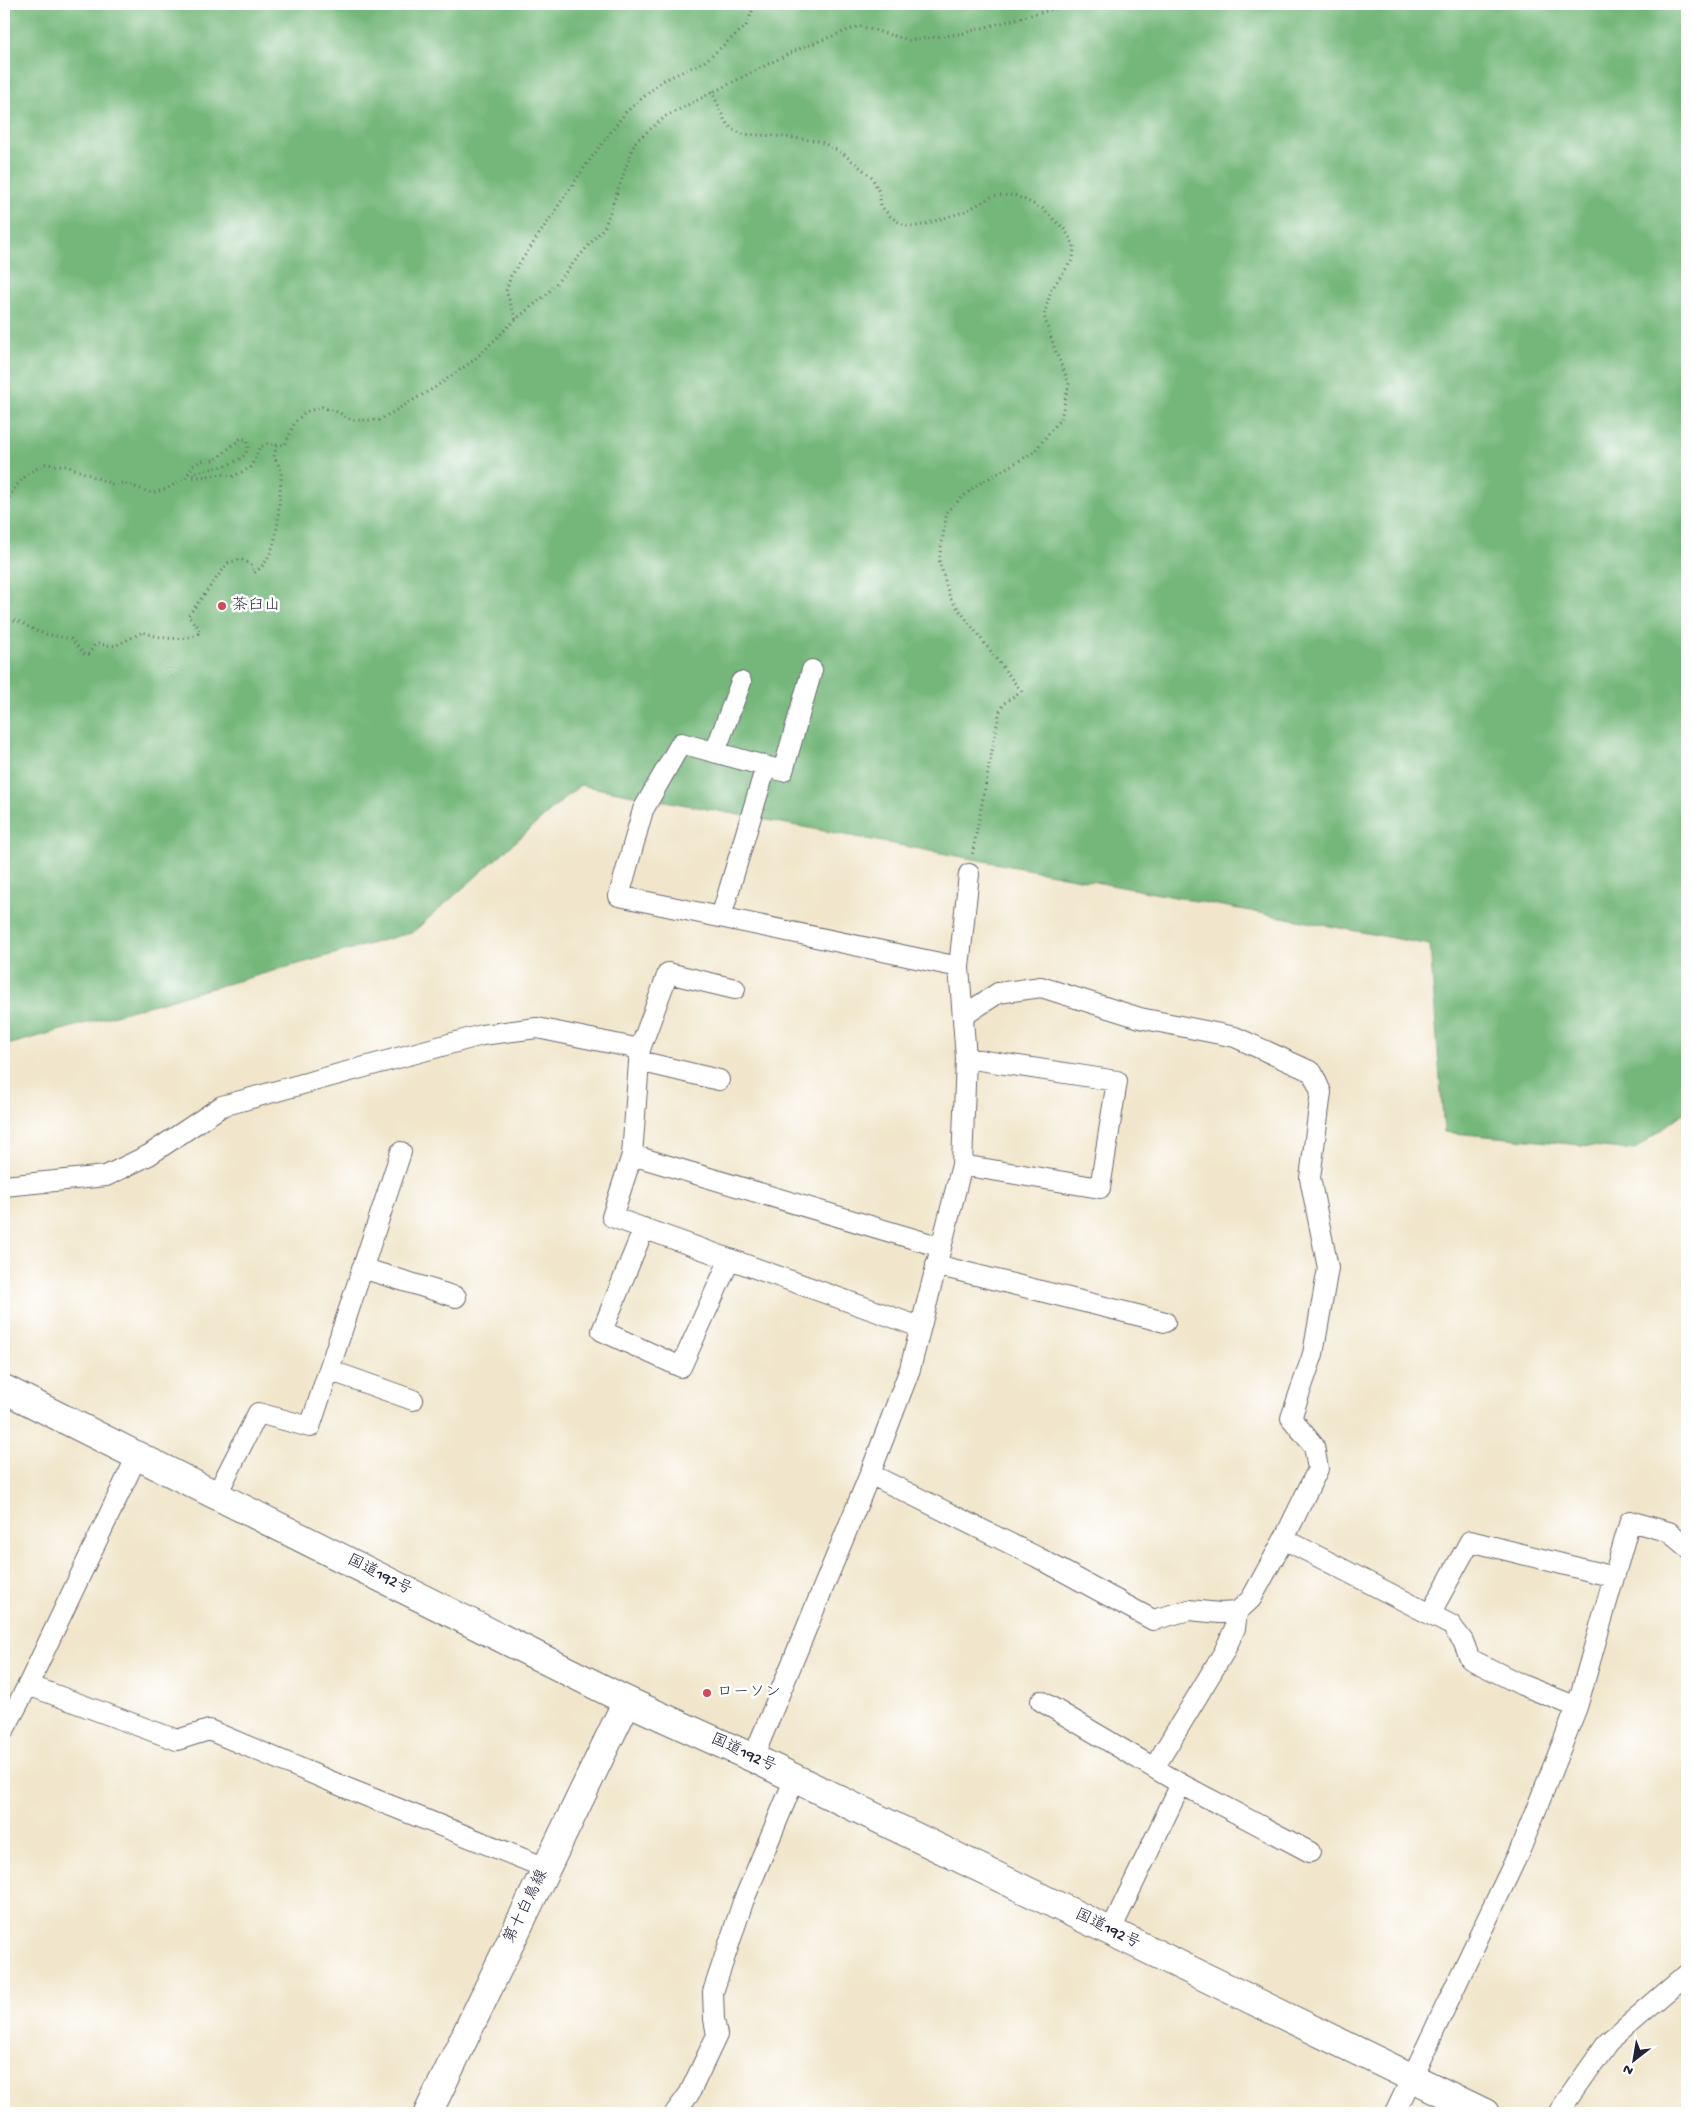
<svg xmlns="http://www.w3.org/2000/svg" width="1691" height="2117" font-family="'Gochi Hand','Klee One',sans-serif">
<rect width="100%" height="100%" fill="#fff"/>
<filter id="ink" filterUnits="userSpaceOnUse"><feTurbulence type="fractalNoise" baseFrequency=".02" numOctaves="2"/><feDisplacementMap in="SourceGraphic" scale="10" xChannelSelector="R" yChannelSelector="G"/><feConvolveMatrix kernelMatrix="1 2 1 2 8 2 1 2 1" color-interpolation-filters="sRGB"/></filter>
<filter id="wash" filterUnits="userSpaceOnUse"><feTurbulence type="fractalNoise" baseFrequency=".0096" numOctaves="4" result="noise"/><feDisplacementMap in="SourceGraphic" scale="20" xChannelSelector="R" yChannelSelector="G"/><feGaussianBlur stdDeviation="1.12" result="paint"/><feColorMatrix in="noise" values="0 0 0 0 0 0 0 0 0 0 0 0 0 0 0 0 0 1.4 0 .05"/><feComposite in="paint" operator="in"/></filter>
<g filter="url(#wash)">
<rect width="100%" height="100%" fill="#f1e6cb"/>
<path fill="#74b77a" stroke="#4b6c5a" d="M4,4H1687V1110L1634,1150L1444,1132L1430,945L580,785L413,932L4,1046Z"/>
</g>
<g filter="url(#ink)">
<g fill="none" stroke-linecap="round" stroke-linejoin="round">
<defs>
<path id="minor" d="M812,670L783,771L681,743L643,810L619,896L959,967
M715,752L741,682
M721,917L766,766
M735,989L668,973L640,1049L632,1155L612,1217L920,1327
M963,1016L998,993L1041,987L1140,1018L1235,1037L1312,1072L1321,1092L1310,1178L1328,1268L1313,1354L1291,1418L1314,1446L1318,1469L1284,1539
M639,1061L719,1080
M632,1155L941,1247
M962,1165L1100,1188L1117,1081L966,1058
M4,1186L106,1176L149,1155L222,1106L482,1035L537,1028L640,1049
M644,1228L602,1331L681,1367L730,1259
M936,1265L1165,1322
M362,1268L456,1297
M329,1370L413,1400
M870,1474L1037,1557L1153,1620L1189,1610L1220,1613L1237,1612L1251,1599L1284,1539L1451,1625L1463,1641L1470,1659L1522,1685L1577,1707L1520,1850L1395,2113
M217,1494L258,1413L310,1427L401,1152
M1430,1614L1470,1541L1614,1577
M28,1685L177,1740L209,1730L349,1789L546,1868
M1041,1701L1181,1784L1310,1852
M1577,1707L1630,1521L1669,1532L1687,1547
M4,1730L28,1685L138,1454
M753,1758L870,1474L910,1369L962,1165L966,1058L959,967L969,874
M1154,1768L1224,1652L1235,1628L1237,1612
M1110,1932L1181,1784
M675,2113L689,2094L717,2035L714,2019L713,1992L743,1902L795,1778
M1558,2113L1608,2042L1687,1974"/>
<path id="secondary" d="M428,2113L627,1701"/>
<path id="trunk" d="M4,1389L627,1701L753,1758L1485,2113"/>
</defs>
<use href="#minor" stroke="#6a676d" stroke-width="22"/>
<use href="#secondary" stroke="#6a676d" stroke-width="30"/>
<use href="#trunk" stroke="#6a676d" stroke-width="30"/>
<path stroke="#6a676d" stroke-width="3" stroke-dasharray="1 4" stroke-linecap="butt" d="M712,91L725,121L732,129L742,134L776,136L819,141L841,152L872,177L879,192L881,206L890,216L904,226H919L966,211L993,196L1014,195L1042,208L1065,230L1074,245L1073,259L1051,290L1044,316L1055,350L1069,383L1061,418L1034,452L974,487L947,511L939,560L950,598L1021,691L1003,704L999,714L972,856
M516,319L506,291L511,276L586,165L626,112L662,81L704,62L746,26L755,4
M4,506L16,486L29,473L45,464L67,466L114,485L123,483L152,493L166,489L186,478L193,465L204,460H215L241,438L247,440C255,465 209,468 194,473L192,478L223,474L232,477L251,467L260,447L267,444L285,445L295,422L305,412L322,407L340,413L351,420H379L434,388L474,360L516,319L547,294L605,226L635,142L666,116L796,50L859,26L909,40L960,34L1072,4
M4,619L20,622L34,630L46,634L71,639L85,655L89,654L94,646L97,644L115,646L143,632C162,639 181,642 200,633V629L188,616L228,563L240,559L251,564L254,573C279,557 278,516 280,490C280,484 282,477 281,471C280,466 276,461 274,457L277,445"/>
<use href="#minor" stroke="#fff" stroke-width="20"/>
<use href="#secondary" stroke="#fff" stroke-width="28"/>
<use href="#trunk" stroke="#fff" stroke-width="28"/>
</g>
</g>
<g fill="#d1495b" stroke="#fff" stroke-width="2">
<circle cx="222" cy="606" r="5"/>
<circle cx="707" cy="1693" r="5"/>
</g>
<g text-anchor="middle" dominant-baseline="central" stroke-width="5" stroke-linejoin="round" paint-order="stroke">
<g font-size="16" fill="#22223b" stroke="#fff" text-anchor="start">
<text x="232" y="606">茶臼山</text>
<text x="717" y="1693">ローソン</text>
</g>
<g font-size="16" fill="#22223b" stroke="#fff">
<text transform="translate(379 1576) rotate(27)">国道192号</text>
<text transform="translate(743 1754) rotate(25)">国道192号</text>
<text transform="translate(527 1907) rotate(-64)">第十白鳥線</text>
<text transform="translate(1107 1930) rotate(26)">国道192号</text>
</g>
</g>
<rect width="1691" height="2117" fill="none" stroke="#fff" stroke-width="20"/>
<g transform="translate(1634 2060) rotate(211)" stroke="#ffffff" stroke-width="4" paint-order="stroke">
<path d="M0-4L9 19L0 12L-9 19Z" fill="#22223b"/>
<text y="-8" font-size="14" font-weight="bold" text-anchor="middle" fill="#22223b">N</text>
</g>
</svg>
